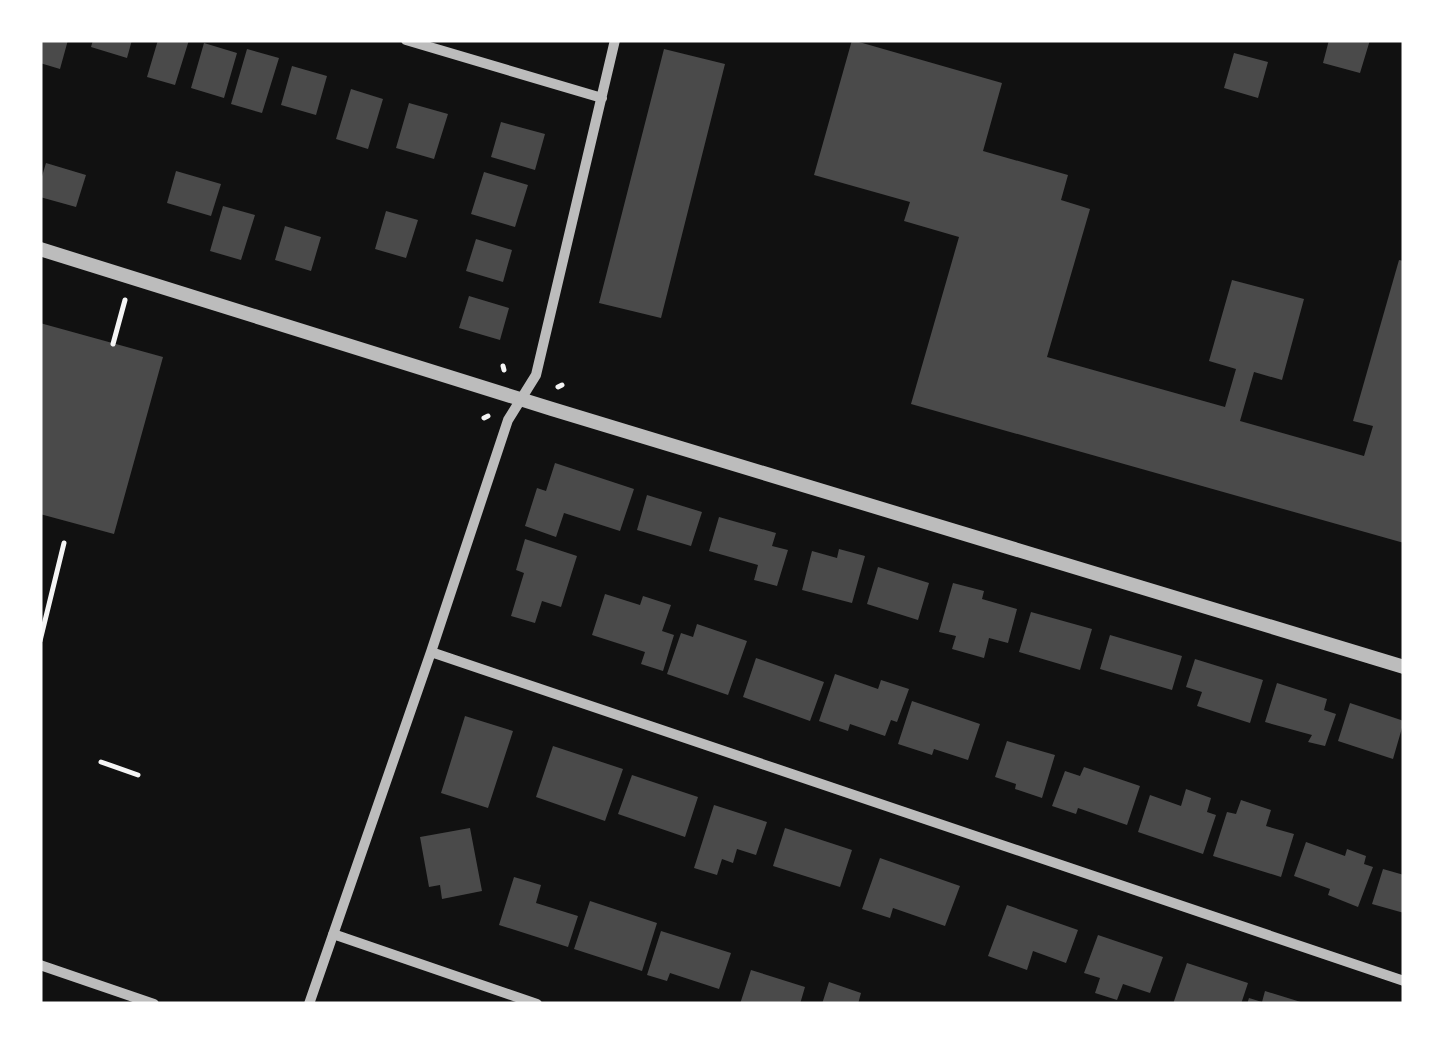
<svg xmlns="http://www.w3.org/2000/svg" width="1444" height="1044" font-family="'Source Serif 4',serif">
<rect width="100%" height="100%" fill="#111"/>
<path fill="#4a4a4a" d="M40,40H68L60,69L40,63Z
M93,40H132L127,58L91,47Z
M158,40H189L175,85L147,77Z
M852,40L1002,83L983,151L1068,175L1061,200L1090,209L1047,357L1225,407L1236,369L1209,361L1232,280L1304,299L1282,380L1254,372L1240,421L1364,456L1373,426L1353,421L1399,260L1404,261V543L911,404L959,237L904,221L910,202L814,175Z
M1329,40H1370L1360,73L1323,63Z
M204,43L237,53L224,98L191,88Z
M247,49L279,58L262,113L231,104Z
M664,49L725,64L661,318L599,303Z
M1234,53L1268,62L1258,98L1224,88Z
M292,66L327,76L316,115L281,105Z
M351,89L383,99L368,149L336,139Z
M409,103L448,114L434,159L396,148Z
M501,122L545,134L535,170L491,157Z
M46,163L86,175L76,207L40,197V183Z
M176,171L221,184L211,216L167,203Z
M484,172L528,185L515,227L471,214Z
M223,206L255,215L241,260L210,251Z
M386,211L418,220L406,258L375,249Z
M285,226L321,237L311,271L275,260Z
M476,239L512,250L503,282L466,271Z
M469,296L509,308L500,340L459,328Z
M40,323L163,357L114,534L40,514Z
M555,463L634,489L620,531L564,513L556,537L525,526L537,488L546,491Z
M647,495L702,512L691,546L637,530Z
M719,517L776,533L772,546L788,550L777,586L754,580L758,565L709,551Z
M525,539L577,556L561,607L542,601L535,623L511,616L524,573L516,570Z
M839,549L865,556L852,603L802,590L812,551L837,558Z
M878,567L929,583L918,620L867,604Z
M953,583L984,591L982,599L1017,609L1008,643L989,638L984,658L952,649L956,636L939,632Z
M605,594L640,605L643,596L671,605L662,631L674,635L663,671L641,664L645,652L592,635Z
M1031,612L1092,629L1080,670L1019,652Z
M697,624L747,641L728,695L667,674L681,633L693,637Z
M1110,635L1182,656L1172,690L1100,669Z
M756,658L824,682L810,721L743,697Z
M1195,659L1263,680L1250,723L1197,706L1202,692L1186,687Z
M835,674L878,689L881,680L909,689L897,722L891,720L885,736L850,724L848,731L819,721Z
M1277,683L1327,699L1324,710L1336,714L1325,746L1308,742L1312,735L1265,722Z
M912,701L980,724L968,760L934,749L932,755L898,744Z
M1350,703L1404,721L1393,759L1338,741Z
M465,716L513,731L488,808L441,793Z
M1007,741L1055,755L1042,798L1015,789L1016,784L995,777Z
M553,746L623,769L605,821L536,797Z
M1084,767L1140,786L1127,825L1078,808L1076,814L1052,806L1065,771L1080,776Z
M632,775L698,797L685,837L618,814Z
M1186,789L1211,798L1207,812L1216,815L1203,854L1138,832L1150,795L1181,806Z
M1241,800L1271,810L1266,826L1294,834L1281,877L1213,856L1227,812L1236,814Z
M714,805L767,822L756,855L737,849L733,863L722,859L717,875L694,868Z
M470,828L482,891L442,899L440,885L429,887L420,837Z
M785,828L852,850L840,887L773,866Z
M1306,842L1345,856L1347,849L1366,856L1364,864L1373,867L1358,907L1328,895L1330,889L1294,876Z
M880,858L960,886L945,926L893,908L890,918L862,909Z
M1383,869L1404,875V913L1372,904Z
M514,877L541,885L536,903L578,916L568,947L499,925Z
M590,901L657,923L642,971L574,949Z
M1007,905L1078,930L1066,963L1033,951L1027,970L988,956Z
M661,931L731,953L719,989L670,973L667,981L647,975Z
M1098,935L1163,957L1150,993L1123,984L1117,1000L1095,993L1100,978L1084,973Z
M1187,963L1248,983L1241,1004H1173Z
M751,970L805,987L800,1004H740Z
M829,982L861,993L858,1004H822Z
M1265,991L1304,1003V1004H1247L1249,998L1262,1002Z"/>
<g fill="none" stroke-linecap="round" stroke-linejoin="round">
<path stroke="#f5f5f5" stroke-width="5" d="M113,344L125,300
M503,366L504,370
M558,387L562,385
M484,418L488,416
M40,641L64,543
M101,762L138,775"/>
<path stroke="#bcbcbc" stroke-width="10" d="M406,40L602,98
M431,652L1404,981
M333,934L537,1004
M40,965L154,1004
M309,1004L431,652L508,420L536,375L615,40"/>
<path stroke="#bcbcbc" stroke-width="14" d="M40,249L552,409L1404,667"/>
</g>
<rect width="1444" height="1044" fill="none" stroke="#ffffff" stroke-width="85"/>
</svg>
